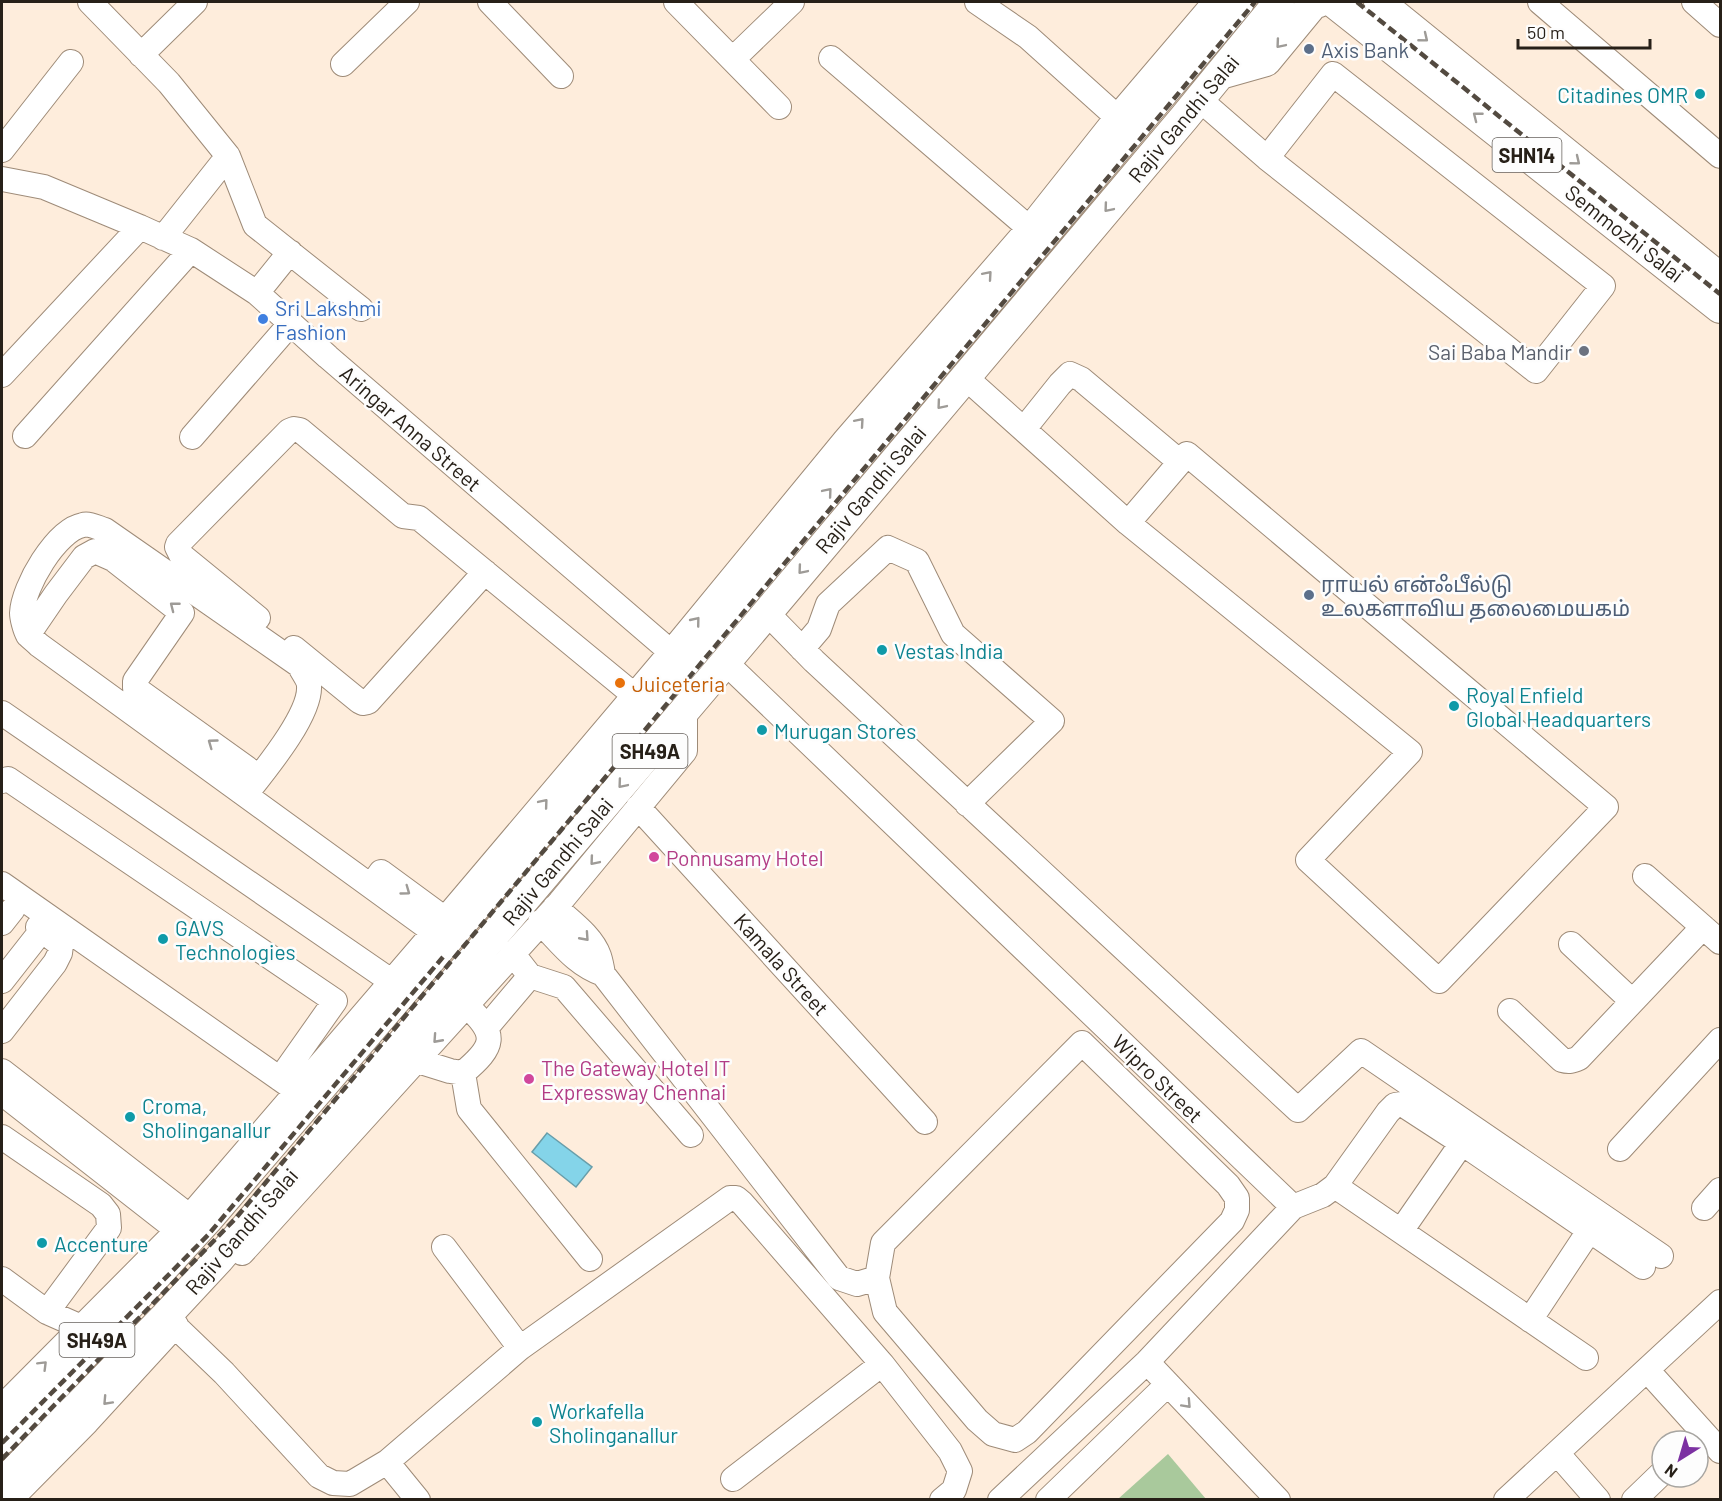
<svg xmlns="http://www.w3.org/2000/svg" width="1722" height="1501" font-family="Barlow,'Noto Sans Tamil',sans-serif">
<rect width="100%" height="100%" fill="#feeddc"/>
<path fill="#a9c99c" d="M1168,1454L1206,1499H1118Z"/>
<path fill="#84d4e9" stroke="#689eaa" stroke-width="1.5" d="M547,1133L592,1167L576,1187L532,1152Z"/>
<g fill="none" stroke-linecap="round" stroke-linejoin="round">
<defs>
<path id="minor" d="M90,2L169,83L228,156
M490,2L561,76
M676,2L779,107
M977,2L1028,37L1117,117
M1540,2L1720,156
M1694,2L1720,25
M141,55L195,2
M831,58L1029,228
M733,59L792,2
M343,64L407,2
M1199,99L1267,158L1536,371L1603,286L1333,74L1267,158
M2,150L71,62
M2,179L44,187L140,227L191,250L257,293L328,357L671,652
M163,238L228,156L255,225L361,309
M257,293L290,252
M2,375L140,227
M965,377L1128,523L1410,752L1308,860L1439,981L1606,807L1187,454L1128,523
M1024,429L1060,384L1070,374L1081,379L1180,462
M25,436L191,250
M192,437L291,323
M767,613L814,661L1298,1110L1361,1051L1661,1256
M258,618L181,555L177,547L178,544L289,431L294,429L300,430L403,516L419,518L634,695
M28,635L56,594L84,557L95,551L113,559L182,613L135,681V688L259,777
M294,648L359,701L363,703L368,702L485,572
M802,649L819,629L828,604L888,548L917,561L953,634L1052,721L967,804
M725,662L1293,1207
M2,713L391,981
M2,781L8,779L335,1001L280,1079
M246,794C264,771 311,715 309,686C309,680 302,671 299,665L105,530C98,528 89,523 83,525C56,530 23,587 22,613C22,618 25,630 28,635C31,638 36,642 39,645L434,932
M638,807L925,1122
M1645,876L1720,942
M376,879L381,872L445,919
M2,884L293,1088
M555,907C570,921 592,936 599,956C601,962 602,968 603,974L839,1278L857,1284L877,1278L885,1312L977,1420L993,1434L1015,1440L1027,1432L1232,1221L1237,1210V1198L1228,1185L1082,1043L883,1243L877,1278
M540,922C561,943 575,964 603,974
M2,923L13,909
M1571,944L1632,1001
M512,953L530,976L564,987L691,1135
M2,981L42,930
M1510,1011L1562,1060C1569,1062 1572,1061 1579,1058L1703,927
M486,1028L530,976
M2,1031L55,963L60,953L61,945L38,927
M418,1061L450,1071L463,1073C495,1046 498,1035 467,1006
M2,1071L189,1216
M463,1073L469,1109L590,1259
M2,1093L190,1240
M2,1137L101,1205L108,1214L109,1228L47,1312
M1620,1149L1720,1040
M1704,1208L1720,1190
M1401,1231L1462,1143
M444,1247L520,1348
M242,1253L560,902L685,751V709
M2,1279L47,1312L81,1327
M1530,1320L1589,1231
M175,1326L224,1373L319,1476L333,1483L350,1484L387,1462L520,1348L730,1198H736L742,1203L882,1364L950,1451L960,1471L954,1490L942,1500
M1586,1358L1335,1186L1388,1112L1395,1105L1402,1104L1462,1143L1643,1267
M1147,1362L1278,1500
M1647,1370L1720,1451
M2,1407L178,1230L434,932L671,652L845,440L1029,228L1117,117L1215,2
M1557,1453L1598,1500
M387,1462L418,1500
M733,1479L882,1364
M10,1500L87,1422L176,1325
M1000,1500L1147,1362L1293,1207L1323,1195L1335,1186
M1048,1500L1168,1384
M1506,1500L1720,1302
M1634,1500L1662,1473"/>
<path id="major" d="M1333,2L1720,308
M1379,2L1720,278
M1220,74L1266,61L1313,4L1319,2
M2,1439L48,1394L207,1220L678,671L1239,2
M2,1484L165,1317L219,1259L702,690L1184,118L1279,2"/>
</defs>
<use href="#minor" stroke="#9e8b78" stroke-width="26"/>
<use href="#major" stroke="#9e8b78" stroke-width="32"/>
<use href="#minor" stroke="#fff" stroke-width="24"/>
<use href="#major" stroke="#fff" stroke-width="30"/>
<path stroke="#534a40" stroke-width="4.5" stroke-dasharray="9 4.5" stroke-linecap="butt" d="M1357,2L1720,294
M2,1443L208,1235L443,957
M2,1459L236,1218L1255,2"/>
</g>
<defs><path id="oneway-chevron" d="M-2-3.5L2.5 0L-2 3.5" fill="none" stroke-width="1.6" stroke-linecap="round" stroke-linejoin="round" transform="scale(1.5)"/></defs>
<g stroke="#9e9b97">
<use href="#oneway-chevron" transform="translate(1424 38) rotate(39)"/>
<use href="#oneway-chevron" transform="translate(1280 44) rotate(130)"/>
<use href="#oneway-chevron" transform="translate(1477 116) rotate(-142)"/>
<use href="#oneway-chevron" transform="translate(1576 161) rotate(39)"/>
<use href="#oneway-chevron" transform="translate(1108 208) rotate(130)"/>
<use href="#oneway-chevron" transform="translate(988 275) rotate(-49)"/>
<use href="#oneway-chevron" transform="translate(941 405) rotate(130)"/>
<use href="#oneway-chevron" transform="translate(860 422) rotate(-49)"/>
<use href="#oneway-chevron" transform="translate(828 492) rotate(-50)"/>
<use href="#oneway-chevron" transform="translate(802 570) rotate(130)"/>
<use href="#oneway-chevron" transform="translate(174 606) rotate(-142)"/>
<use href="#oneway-chevron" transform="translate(696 621) rotate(-51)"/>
<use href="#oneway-chevron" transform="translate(212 743) rotate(-144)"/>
<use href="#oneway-chevron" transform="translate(622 784) rotate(130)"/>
<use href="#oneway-chevron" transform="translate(544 803) rotate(-50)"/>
<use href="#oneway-chevron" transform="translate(594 861) rotate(130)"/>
<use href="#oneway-chevron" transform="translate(406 891) rotate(36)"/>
<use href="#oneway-chevron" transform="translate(585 937) rotate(48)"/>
<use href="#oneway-chevron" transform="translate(437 1039) rotate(132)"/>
<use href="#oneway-chevron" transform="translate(43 1365) rotate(-45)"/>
<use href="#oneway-chevron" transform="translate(107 1401) rotate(133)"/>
<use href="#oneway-chevron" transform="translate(1187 1404) rotate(47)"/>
</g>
<g fill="#5c6f8a" stroke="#fdfdfd" stroke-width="2">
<circle cx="1309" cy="49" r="6"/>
<circle cx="1309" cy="595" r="6"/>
</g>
<g fill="#0f9aa8" stroke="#fdfdfd" stroke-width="2">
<circle cx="1700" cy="94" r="6"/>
<circle cx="882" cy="650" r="6"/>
<circle cx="1454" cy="706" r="6"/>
<circle cx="762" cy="730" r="6"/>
<circle cx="163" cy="939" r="6"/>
<circle cx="130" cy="1117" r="6"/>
<circle cx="42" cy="1243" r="6"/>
<circle cx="537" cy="1422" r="6"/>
</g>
<circle fill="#3f7fe0" stroke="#fdfdfd" stroke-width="2" cx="263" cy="319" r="6"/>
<circle fill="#6b7280" stroke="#fdfdfd" stroke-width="2" cx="1584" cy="351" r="6"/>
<circle fill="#e8710a" stroke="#fdfdfd" stroke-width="2" cx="620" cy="683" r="6"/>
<g fill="#d1479c" stroke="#fdfdfd" stroke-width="2">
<circle cx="654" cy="857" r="6"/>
<circle cx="529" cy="1079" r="6"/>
</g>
<g text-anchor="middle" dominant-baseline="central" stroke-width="5" stroke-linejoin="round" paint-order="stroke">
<g fill="#fdfdfd" stroke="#67625d" stroke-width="1.5">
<rect x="1492.5" y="138" width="69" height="34" rx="4.5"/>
<rect x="612.5" y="734" width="75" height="34" rx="4.5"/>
<rect x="59.5" y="1323" width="75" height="34" rx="4.5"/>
</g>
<g font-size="20" font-weight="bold" fill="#272018">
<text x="1527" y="155">SHN14</text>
<text x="650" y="751">SH49A</text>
<text x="97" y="1340">SH49A</text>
</g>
<g font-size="21" fill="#4e5e75" stroke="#fdfdfd" text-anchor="start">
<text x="1321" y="49">Axis Bank</text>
<text x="1321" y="583">ராயல் என்ஃபீல்டு<tspan x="1321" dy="24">உலகளாவிய தலைமையகம்</tspan></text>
</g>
<g font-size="21" fill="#0d838f" stroke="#fdfdfd" text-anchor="start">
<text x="1688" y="94" text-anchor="end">Citadines OMR</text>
<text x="894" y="650">Vestas India</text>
<text x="1466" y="694">Royal Enfield<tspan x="1466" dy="24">Global Headquarters</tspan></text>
<text x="774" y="730">Murugan Stores</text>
<text x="175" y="927">GAVS<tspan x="175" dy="24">Technologies</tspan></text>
<text x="142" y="1105">Croma,<tspan x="142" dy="24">Sholinganallur</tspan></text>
<text x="54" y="1243">Accenture</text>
<text x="549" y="1410">Workafella<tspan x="549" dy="24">Sholinganallur</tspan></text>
</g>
<g font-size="21" fill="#272018" stroke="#fdfdfd">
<text transform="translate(1183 118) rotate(-50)">Rajiv Gandhi Salai</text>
<text transform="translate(1625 233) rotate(38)">Semmozhi Salai</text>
<text transform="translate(411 428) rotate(41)">Aringar Anna Street</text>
<text transform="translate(870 489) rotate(-50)">Rajiv Gandhi Salai</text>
<text transform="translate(557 861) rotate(-50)">Rajiv Gandhi Salai</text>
<text transform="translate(782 964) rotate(48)">Kamala Street</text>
<text transform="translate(1158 1078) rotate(44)">Wipro Street</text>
<text transform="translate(241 1231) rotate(-49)">Rajiv Gandhi Salai</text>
</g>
<g font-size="21" fill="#366cbe" stroke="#fdfdfd" text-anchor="start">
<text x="275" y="307">Sri Lakshmi<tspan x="275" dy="24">Fashion</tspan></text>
</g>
<g font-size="21" fill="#5b616d" stroke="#fdfdfd" text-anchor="end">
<text x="1572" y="351">Sai Baba Mandir</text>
</g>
<g font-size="21" fill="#c56008" stroke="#fdfdfd" text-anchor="start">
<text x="632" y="683">Juiceteria</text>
</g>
<g font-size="21" fill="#b23c85" stroke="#fdfdfd" text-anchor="start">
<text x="666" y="857">Ponnusamy Hotel</text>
<text x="541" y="1067">The Gateway Hotel IT<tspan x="541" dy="24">Expressway Chennai</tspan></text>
</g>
</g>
<rect width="1722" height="1501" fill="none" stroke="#272018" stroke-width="6"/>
<g transform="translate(1680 1459) rotate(217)"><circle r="28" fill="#fdfdfd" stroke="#a7a5a1" stroke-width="1.5"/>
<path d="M0-4.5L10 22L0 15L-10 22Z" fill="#7c31a2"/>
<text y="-9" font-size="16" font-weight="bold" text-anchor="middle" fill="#272018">N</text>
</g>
<path d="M1518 39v9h132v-9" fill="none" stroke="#272018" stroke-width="3"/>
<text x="1527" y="39" font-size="18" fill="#272018" stroke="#fdfdfd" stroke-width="4.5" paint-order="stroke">50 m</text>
</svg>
